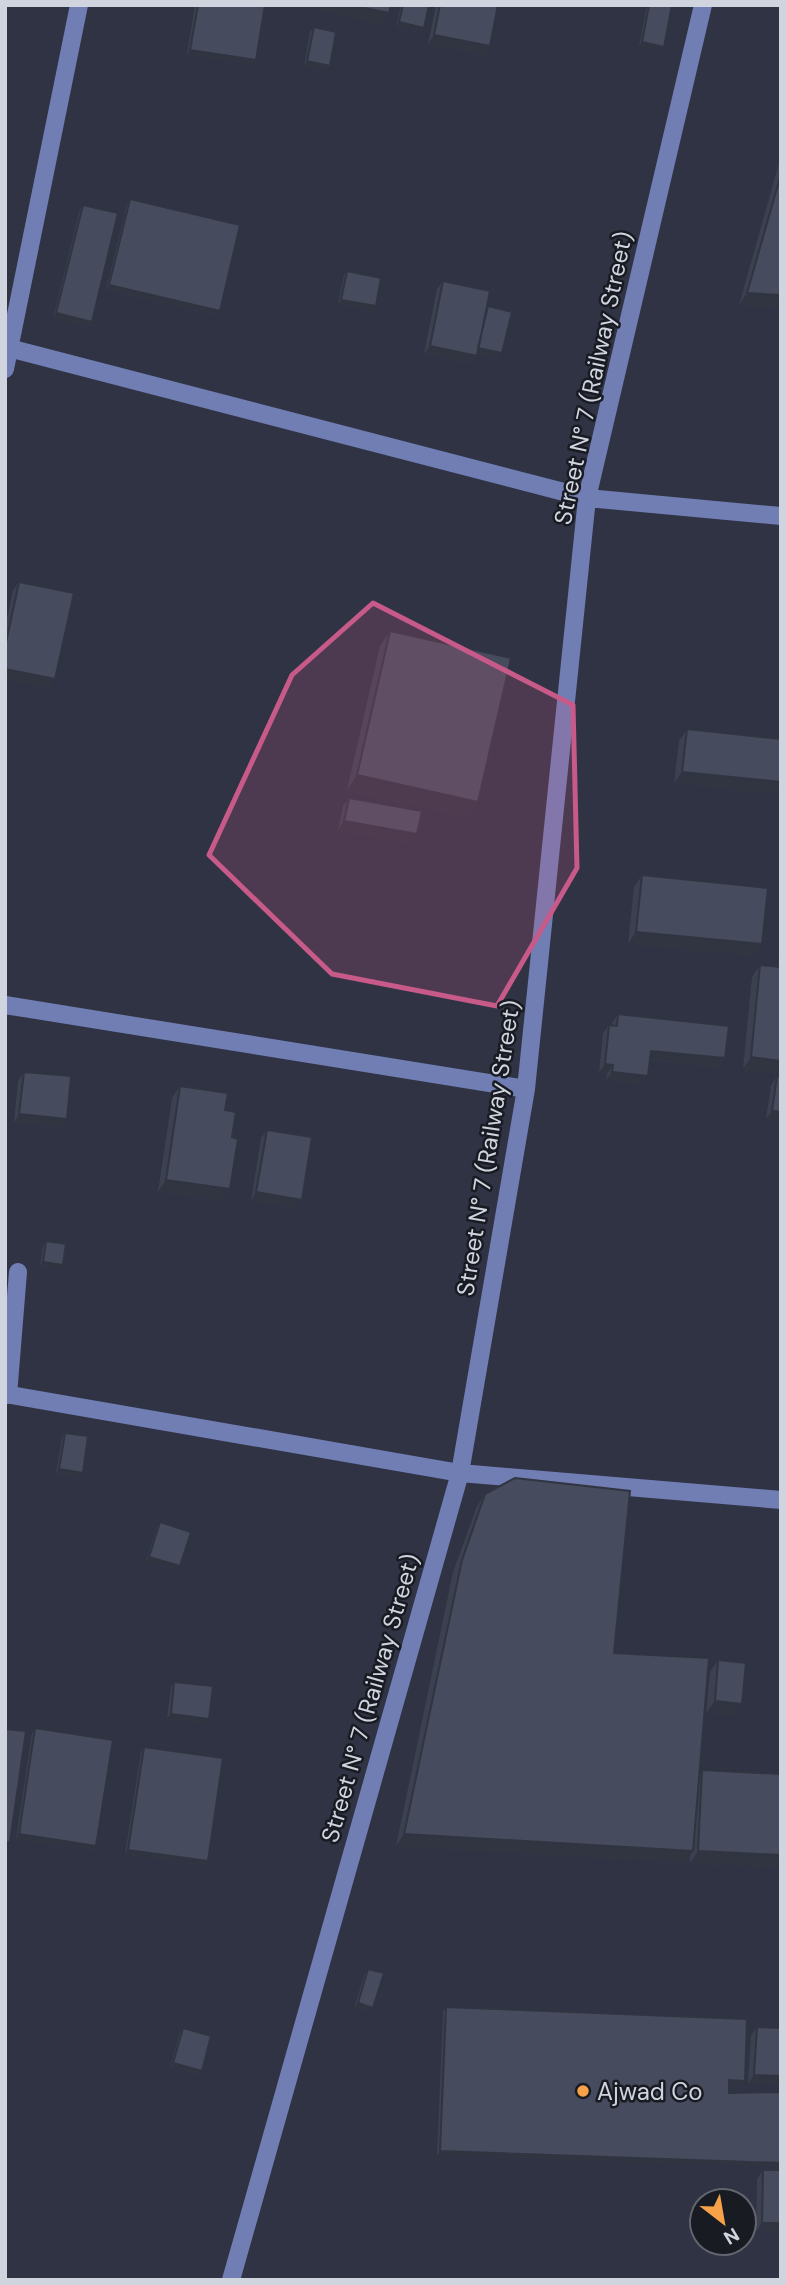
<svg xmlns="http://www.w3.org/2000/svg" width="786" height="2285" font-family="'DM Sans',sans-serif">
<rect width="100%" height="100%" fill="#2f3344"/>
<g fill="none" stroke-linecap="round" stroke-linejoin="round">
<path stroke="#717eb3" stroke-width="18" d="M5,347L587,498L781,516
M5,369L79,5
M5,1005L526,1089
M5,1394L460,1473L781,1500
M8,1395L18,1272
M231,2280L460,1473L526,1089L587,498L703,5"/>
</g>
<path fill="#3c4050" d="M195,5H265L252,65L187,54Z
M401,5H429L421,33L396,27Z
M436,5H498L490,46L484,55L428,44Z
M647,5H672L664,47L661,51L639,46Z
M314,27L327,70L304,66L310,32Z
M781,156V308L739,305Z
M130,199L220,311L216,315L106,290L127,204Z
M83,205L92,322L88,326L53,318L80,209Z
M347,271L376,306L373,311L338,304L344,275Z
M443,281L487,309L488,306L502,353L499,358L477,353V356L471,364L424,354L437,289Z
M19,582L49,688L5,679V628L13,590Z
M390,631L478,802L467,817L347,790L380,646Z
M687,729L781,739V795L674,783L679,741Z
M349,798L411,843L338,830L343,806Z
M642,875L762,944L754,956L628,944L634,887Z
M781,952V1069L778,1074L743,1069L752,977L760,965L778,967L779,954Z
M618,1014L725,1058L719,1067L650,1060L642,1084L606,1080L607,1074L599,1073L603,1033L609,1025H612V1023Z
M24,1072L67,1119L61,1127L14,1123L18,1081Z
M777,1076L781,1077V1122L766,1119L771,1085Z
M180,1086L225,1110L232,1137L230,1189L222,1201L158,1192L172,1098Z
M267,1130L296,1208L251,1201L261,1138Z
M46,1241L63,1265L60,1269L40,1266L43,1246Z
M65,1433L83,1473L80,1477L56,1474L62,1437Z
M485,1494L614,1653L700,1774L702,1770L781,1774V1868L690,1863V1856L685,1863L396,1846L453,1572L477,1506Z
M160,1522L177,1570L146,1561L157,1527Z
M718,1660L734,1716L706,1713L710,1672Z
M174,1682L206,1723L167,1719L171,1687Z
M35,1728L96,1846L93,1851L16,1839L32,1733Z
M144,1747L205,1866L125,1854L141,1752Z
M368,1969L373,2008L370,2013L354,2008L365,1973Z
M446,2007L745,2081L742,2085L729,2084L437,2156L443,2011Z
M757,2027L781,2028V2085L748,2083L751,2035Z
M183,2028L202,2071L199,2076L170,2068L180,2032Z
M763,2170H781V2231H756L757,2179Z"/>
<path fill="#313441" d="M318,5H351L389,13L381,25L314,11Z
M399,22L424,28L421,33L396,27Z
M434,35L490,46L484,55L428,44Z
M642,42L664,47L661,51L639,46Z
M190,50L256,60L252,65L187,54Z
M307,61L330,66L327,70L304,66Z
M109,285L220,311L216,315L106,290Z
M747,293L781,295V308L739,305Z
M341,300L376,306L373,311L338,304Z
M56,313L92,322L88,326L53,318Z
M430,346L477,356L471,364L424,354Z
M478,348L502,353L499,358L475,352Z
M5,669L55,679L49,688L5,679Z
M682,772L781,782V795L674,783Z
M357,775L478,802L467,817L347,790Z
M344,821L417,834L411,843L338,830Z
M636,932L762,944L754,956L628,944Z
M651,1051L725,1058L719,1067L645,1059Z
M751,1057L781,1061V1069L778,1074L743,1069Z
M605,1064L613,1065L607,1074L599,1073Z
M612,1072L648,1076L642,1084L606,1080Z
M772,1111L781,1112V1122L766,1119Z
M19,1114L67,1119L61,1127L14,1123Z
M166,1180L230,1189L222,1201L158,1192Z
M256,1192L302,1200L296,1208L251,1201Z
M43,1262L63,1265L60,1269L40,1266Z
M59,1469L83,1473L80,1477L56,1474Z
M149,1557L180,1566L177,1570L146,1561Z
M715,1701L742,1704L734,1716L706,1713Z
M171,1714L209,1719L206,1723L167,1719Z
M19,1834L96,1846L93,1851L16,1839Z
M404,1834L693,1851L685,1863L396,1846Z
M128,1850L208,1861L205,1866L125,1854Z
M698,1851L781,1855V1868L690,1863Z
M358,2003L373,2008L370,2013L354,2008Z
M173,2063L202,2071L199,2076L170,2068Z
M754,2075L781,2076V2085L748,2083Z
M729,2080L745,2081L742,2085L726,2084Z
M440,2151L781,2163V2167L437,2156Z
M762,2223H781V2231H756Z"/>
<path fill="#464b5d" stroke="#313441" stroke-width="2" d="M198,5H265L256,60L190,50Z
M351,5H391L389,13Z
M403,5H429L424,28L399,22Z
M440,5H498L490,46L434,35Z
M649,5H672L664,47L642,42Z
M314,27L336,32L330,66L307,61Z
M781,174V295L747,293Z
M130,199L240,225L220,311L109,285Z
M83,205L118,213L92,322L56,313Z
M347,271L381,278L376,306L341,300Z
M443,281L490,291L477,356L430,346Z
M488,306L512,312L502,353L478,348Z
M19,582L74,593L55,679L5,669V647Z
M390,631L511,658L478,802L357,775Z
M687,729L781,739V782L682,772Z
M349,798L422,811L417,834L344,821Z
M642,875L768,888L762,944L636,932Z
M760,965L781,967V1061L751,1057Z
M618,1014L729,1026L725,1058L651,1051L648,1076L612,1072L613,1065L605,1064L609,1025L617,1026Z
M24,1072L71,1076L67,1119L19,1114Z
M777,1076L781,1077V1112L772,1111Z
M180,1086L228,1093L225,1110L236,1112L232,1137L238,1139L230,1189L166,1180Z
M267,1130L312,1137L302,1200L256,1192Z
M46,1241L66,1244L63,1265L43,1262Z
M65,1433L88,1436L83,1473L59,1469Z
M515,1478L630,1491L614,1653L709,1658L693,1851L404,1834L462,1560L485,1494Z
M160,1522L191,1532L180,1566L149,1557Z
M718,1660L746,1663L742,1704L715,1701Z
M174,1682L213,1686L209,1719L171,1714Z
M35,1728L113,1740L96,1846L19,1834Z
M5,1729L26,1731L10,1842H5Z
M144,1747L223,1758L208,1861L128,1850Z
M702,1770L781,1774V1855L698,1851Z
M368,1969L384,1973L373,2008L358,2003Z
M446,2007L747,2019L745,2081L729,2080V2093L781,2092V2163L440,2151Z
M757,2027L781,2028V2076L754,2075Z
M183,2028L211,2036L202,2071L173,2063Z
M763,2170H781V2223H762Z"/>
<path fill="#c75a89" fill-opacity="0.2" stroke="#c75a89" stroke-width="5" stroke-linejoin="round" d="M373,603L573,705L577,868L497,1006L332,974L209,855L292,675Z"/>
<circle fill="#f7a149" stroke="#191b23" stroke-width="2.5" cx="583" cy="2091" r="7"/>
<g text-anchor="middle" dominant-baseline="central" stroke-width="5" stroke-linejoin="round" paint-order="stroke">
<g font-size="24" fill="#d0d4df" stroke="#191b23">
<text transform="translate(593 378) rotate(-78)">Street N° 7 (Railway Street)</text>
<text transform="translate(488 1148) rotate(-81)">Street N° 7 (Railway Street)</text>
<text transform="translate(370 1698) rotate(-74)">Street N° 7 (Railway Street)</text>
</g>
<g font-size="24" fill="#d0d4df" stroke="#191b23" text-anchor="start">
<text x="597" y="2091">Ajwad Co</text>
</g>
</g>
<rect width="786" height="2285" fill="none" stroke="#d0d4df" stroke-width="14"/>
<g transform="translate(723 2222) rotate(149)"><circle r="33" fill="#191b23" stroke="#62656e" stroke-width="2"/>
<path d="M0-5L12 26L0 18L-12 26Z" fill="#f7a149"/>
<text y="-10" font-size="19" font-weight="bold" text-anchor="middle" fill="#d0d4df">N</text>
</g>
</svg>
